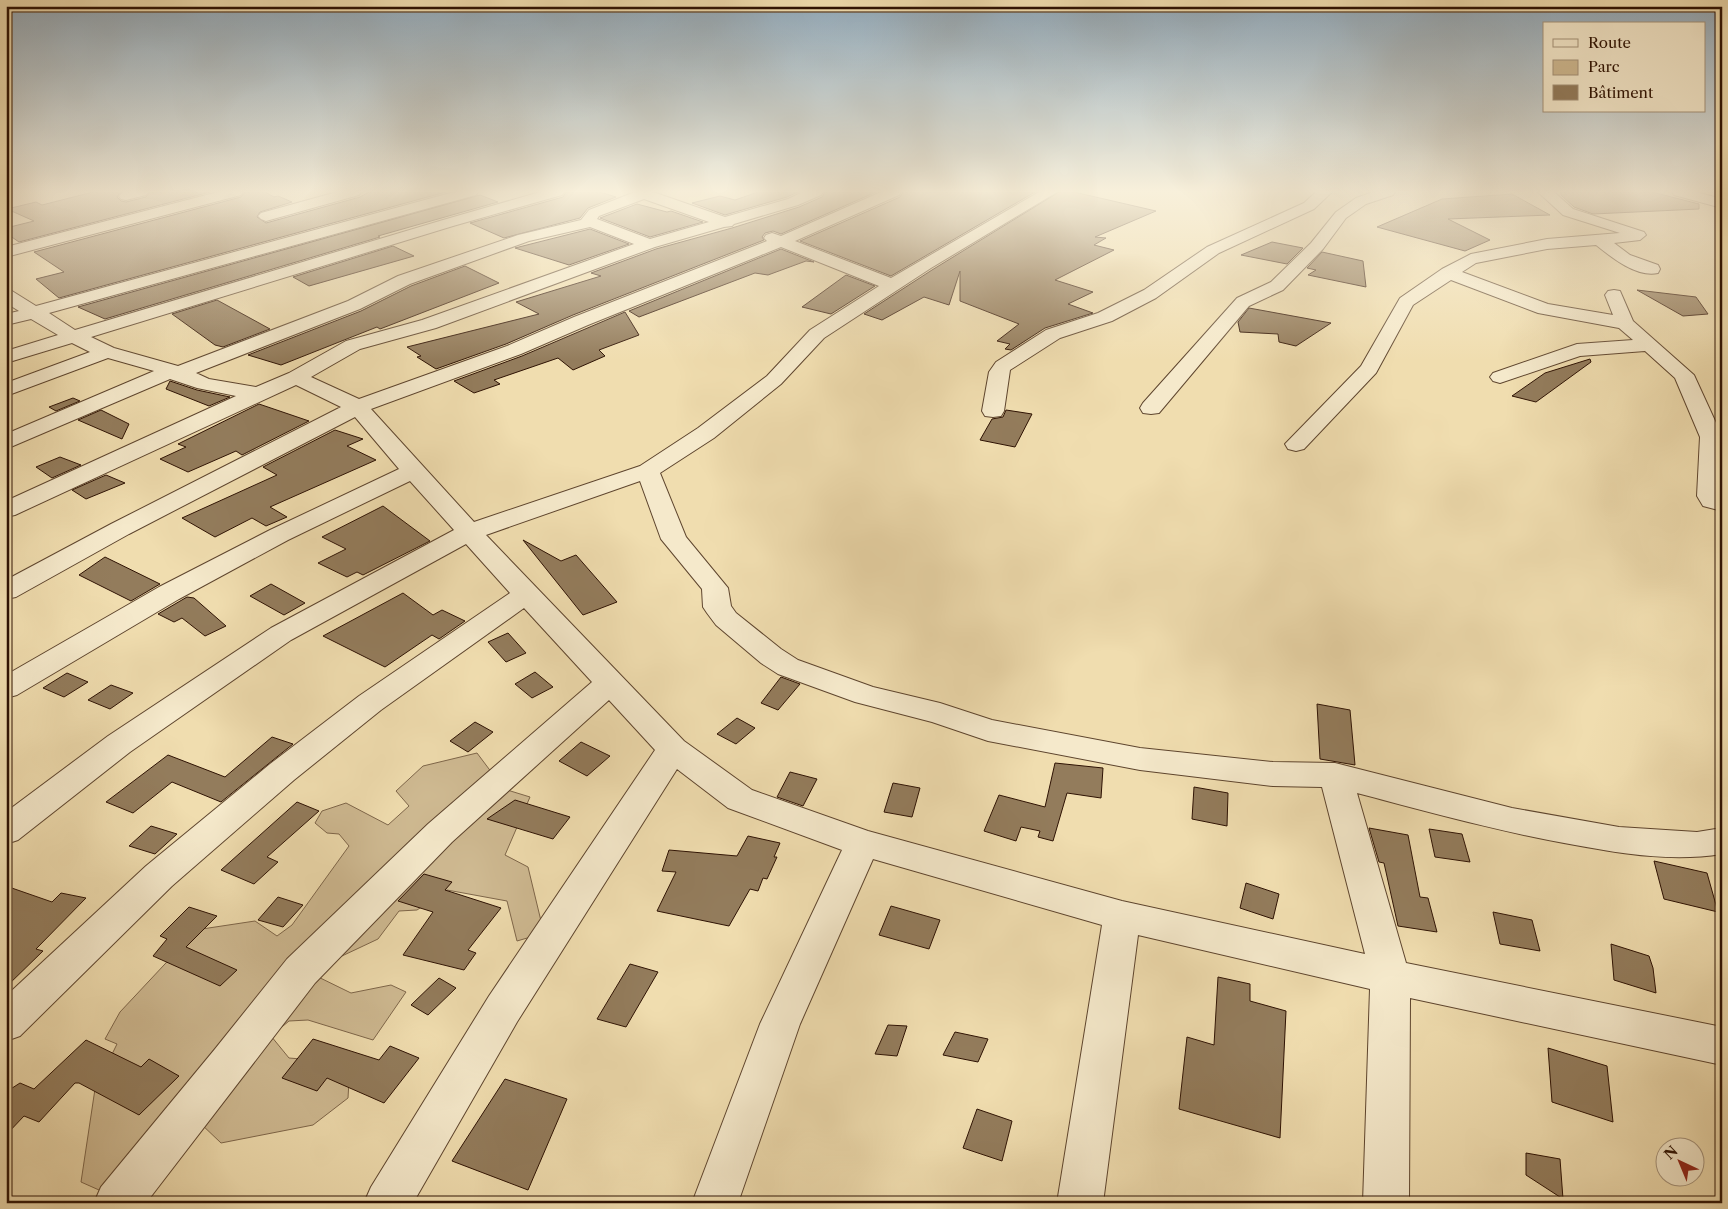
<svg xmlns="http://www.w3.org/2000/svg" width="1728" height="1209" font-family="'Libre Caslon Text',serif">
<rect width="100%" height="100%" fill="#f0ddaf"/>
<filter id="stains"><feTurbulence type="fractalNoise" baseFrequency=".004" numOctaves="4"/><feColorMatrix values="0 0 0 0 .2 0 0 0 0 .09 0 0 0 0 .02 0 0 0 .5 -.17"/></filter>
<radialGradient id="worn" r=".72"><stop offset=".6" stop-color="#630" stop-opacity="0"/><stop offset="1" stop-color="#630" stop-opacity=".3"/></radialGradient>
<path fill="#cfba92" stroke="#7e664a" d="M477,753L504,789L530,797L505,855L528,867L541,921L534,936L517,941L507,901L447,890L417,910L399,911L378,939L308,972L351,993L391,985L406,992L373,1040L308,1020L289,1021L271,1036L289,1058L350,1063L348,1098L313,1125L221,1143L199,1122L128,1179L99,1190L81,1182L95,1089L117,1044L105,1039L120,1012L179,949L202,929L255,921L277,936L292,925L349,846L339,834L327,833L315,823L322,811L346,803L388,825L409,806L396,791L423,766Z"/>
<path fill="#937c5c" stroke="#2e1203" d="M93,192H120L117,197L121,201L126,202L146,197L150,192H210L19,242L6,233V228L34,221L7,209L36,202L42,205Z
M245,192H265L274,197L278,196L292,202L260,212L257,217L266,223L360,197L369,192H446L59,298L36,279L64,272L34,252L241,197Z
M566,192H600L616,197L588,208L580,218L504,238L470,223L563,197Z
M758,192H798L787,197L725,215L692,203L720,196L735,200Z
M825,192H876L781,234L773,231L765,233L762,237L764,240L573,315L506,344L436,369L417,357L421,356L407,347L539,314L516,302L601,276L591,273L656,249L732,228L799,207L822,197Z
M903,192H1035L891,276L800,241L900,197Z
M1059,192H1074L1156,211L1095,237L1106,238L1094,245L1114,250L1055,280L1093,292L1068,304L1093,313L1045,328L1011,350L1005,349L1010,344L997,341L1019,324L960,301V271L949,305L924,297L882,320L864,314L932,270Z
M1561,192H1652L1699,204V209L1593,214L1574,207L1561,195Z
M1512,194L1550,215L1448,219L1490,240L1465,251L1377,227L1442,199Z
M480,195L498,202L378,236L380,237L105,319L78,307Z
M637,204L667,212L671,211L703,222L650,237L600,218Z
M590,229L629,244L569,265L515,248Z
M1272,242L1303,248L1287,264L1241,255Z
M393,246L414,256L309,286L293,277Z
M781,249L814,262L806,261L768,275L755,273L639,317L629,311Z
M1322,252L1363,261L1366,287L1308,275L1316,270L1307,268Z
M465,266L499,283L380,329L377,327L281,365L248,355L361,311L411,286Z
M846,275L875,286L831,314L802,307Z
M1637,290L1696,297L1708,314L1683,316Z
M217,300L270,329L223,347L215,345L172,314Z
M1249,308L1331,323L1296,346L1279,342L1278,334L1240,332L1238,322Z
M625,312L639,335L599,350L605,356L573,370L558,358L494,380L500,384L474,393L454,381L522,356Z
M1590,359L1591,362L1536,402L1512,396L1545,373Z
M170,381L197,390L230,397L209,406L166,389Z
M73,398L80,401L56,411L49,407Z
M259,404L309,421L242,455L236,451L188,472L160,459L186,447L178,444Z
M101,410L129,424L122,439L78,420Z
M1006,410L1032,414L1015,447L980,440L992,419L1003,417Z
M335,430L363,439L347,446L376,460L270,507L287,517L266,526L252,518L215,537L182,518L277,475L263,467Z
M60,457L81,465L52,478L36,467Z
M106,475L125,483L86,499L72,490Z
M383,506L430,541L363,575L357,572L347,577L318,563L346,549L322,537Z
M523,540L561,561L576,555L617,602L583,615Z
M105,557L160,584L131,601L79,575Z
M271,584L305,603L284,615L250,596Z
M403,593L433,615L442,610L465,621L439,639L432,635L385,667L323,636Z
M187,597L194,598L226,626L205,636L182,618L174,622L158,614Z
M508,633L526,653L506,662L488,642Z
M535,672L553,687L532,698L515,684Z
M67,673L88,682L64,697L43,688Z
M781,677L800,684L778,710L761,703Z
M111,685L133,693L110,709L88,700Z
M1317,704L1350,710L1355,765L1320,759Z
M737,718L755,728L736,744L717,734Z
M475,722L493,732L468,752L450,741Z
M272,737L293,744L221,802L172,782L133,813L106,802L168,755L225,777Z
M581,742L610,756L587,776L559,761Z
M1055,763L1103,768L1101,798L1067,793L1053,841L1038,837L1040,831L1021,827L1016,841L984,831L999,795L1045,807Z
M790,772L817,779L803,806L777,797Z
M893,783L920,788L912,817L884,812Z
M1194,787L1228,793L1227,826L1192,819Z
M515,800L570,817L553,839L487,819Z
M297,802L319,811L267,857L278,862L254,884L221,870Z
M151,826L177,834L155,854L129,846Z
M1369,828L1408,835L1420,897L1428,898L1437,932L1398,926L1384,863L1379,862Z
M1429,829L1462,834L1470,862L1435,857Z
M748,836L780,843L774,857H777L767,879L763,878L758,891L750,889L729,926L657,911L676,872L662,871L669,850L737,856Z
M1654,861L1707,873L1718,912L1664,899Z
M424,874L452,882L445,890L501,908L468,950L476,953L464,970L403,955L433,912L398,901Z
M1246,883L1279,894L1273,919L1240,908Z
M6,886L52,902L61,893L86,898L36,949L43,951L6,987Z
M278,897L303,905L283,927L258,920Z
M891,906L940,920L929,949L879,935Z
M189,907L217,916L186,947L237,970L220,986L153,956L167,939L160,936Z
M1493,912L1532,920L1540,951L1500,944Z
M1611,944L1649,956L1653,968L1656,993L1614,980Z
M630,964L658,972L626,1027L597,1019Z
M1218,977L1250,984V1001L1286,1011L1280,1138L1179,1109L1187,1037L1214,1045Z
M439,978L456,988L428,1015L411,1005Z
M888,1025L907,1026L897,1056L875,1054Z
M955,1032L988,1039L978,1062L943,1055Z
M313,1039L379,1060L390,1046L419,1058L384,1103L327,1078L317,1091L282,1078Z
M86,1040L141,1067L149,1059L179,1076L139,1115L79,1083H75L39,1122L24,1116L6,1135V1092L20,1083L34,1089Z
M1548,1048L1607,1066L1613,1122L1552,1102Z
M505,1079L567,1099L528,1190L452,1161Z
M977,1109L1012,1121L1002,1161L963,1148Z
M1526,1153L1560,1159L1563,1199L1526,1175Z"/>
<g fill="none" stroke-linecap="round" stroke-linejoin="round">
<defs>
<path id="minor" d="M123,192H148L146,195L126,200L121,199L119,196Z
M218,192H243L241,195L6,257V247Z
M337,192H361L359,195L266,221L261,219L258,216L261,213Z
M454,192H478L476,195L49,313L75,330L443,220L540,192H564L562,195L453,226L91,337L114,348L178,366L348,301L398,276L518,235L581,220L589,210L635,192H653L725,217L788,199L803,192H823L821,195L798,205L734,224L732,226L724,227L655,247L436,328L360,349L311,377L359,399L507,346L574,317L767,241L764,238L766,235L772,233L781,236L881,192H901L899,195L795,241L891,278L1039,192H1057L931,268L824,338L781,384L714,438L660,473L686,537L728,588L731,606L736,613L781,649L798,660L873,687L940,703L992,720L1140,748L1273,762L1335,763L1512,808L1619,827L1697,832L1722,828V854C1673,862 1623,854 1575,845C1501,832 1429,812 1357,793L1406,963L1722,1027V1065L1410,998L1409,1203H1363L1370,989L1138,935L1103,1203H1057L1102,925L873,859L800,1024L738,1203H692L760,1024L842,850L728,808L677,769L517,1022L413,1203H364L371,1187L489,996L655,750L609,700L452,842L315,983L146,1203H94L101,1187L215,1049L287,959L428,824L592,682L524,608L381,710L294,780L172,886L20,1036L6,1041V996L146,866L270,764L359,696L510,593L466,544L291,640L130,752L18,840L6,844V812L108,736L271,628L454,530L410,481L288,540L179,599L17,695L6,698V675L159,587L270,530L399,469L355,417L129,534L16,597L6,599V580L111,524L341,407L296,385L15,515L6,517V501L236,396L197,388L170,379L6,449V434L154,371L108,358L6,396V383L90,352L72,343L6,363V351L58,335L31,319L6,325V314L19,311L6,303V290L12,291L36,306ZM644,199L709,222L650,239L597,219L599,216ZM590,227L634,244L422,320L346,341L289,373L256,387L209,379L196,373L360,309L410,284L529,241ZM781,247L879,286L810,330L767,376L698,428L640,466L474,522L371,409L521,354L588,325ZM640,481L661,539L702,589L703,607L707,613L716,625L761,663L778,674L855,702L932,722L988,741L1140,770L1273,786L1322,787L1365,954L1122,901L868,831L752,790L684,741L486,535Z
M1316,192H1332L1314,209L1219,253L1156,298L1112,321L1060,338L1010,370L1004,411L1001,416L993,417L985,416L982,411L989,372L996,362L1046,330L1098,313L1144,290L1207,247L1304,203Z
M1373,192H1395L1393,195L1366,204L1346,218L1323,249L1283,290L1249,306L1159,413L1151,414L1143,413L1140,408L1143,403L1237,298L1271,282L1311,243L1336,212L1356,198Z
M1538,192H1554L1573,209L1644,232L1646,235L1640,240L1614,243L1630,255L1658,265L1660,269L1658,273C1637,278 1611,257 1596,245L1547,249L1476,263L1462,272L1548,304L1613,315L1605,295L1608,291L1614,290L1620,291L1633,321L1694,375L1722,436V511L1703,506L1697,496L1700,437L1675,378L1645,351L1580,356L1500,383L1493,381L1490,377L1493,373L1577,344L1633,340L1619,328L1538,313L1451,280L1413,305L1376,373L1304,449L1296,451L1288,449L1285,444L1361,366L1400,298L1442,269L1471,254L1547,239L1620,233L1563,215Z
M1672,192H1696L1722,199V208L1674,195Z"/>
</defs>
<use href="#minor" stroke="#5e452e" stroke-width="2"/>
<use href="#minor" fill="#f5e9cb" fill-rule="evenodd"/>
</g>
<linearGradient id="sky" x2="0" y2="1"><stop stop-color="#91a9ba"/><stop offset="0.53" stop-color="#f8f0db"/><stop offset="1" stop-color="#f8f0db" stop-opacity="0"/></linearGradient>
<rect width="1728" height="361" fill="url(#sky)"/>
<rect width="1728" height="1209" fill="none" stroke="#f0ddaf" stroke-width="25"/>
<rect x="8" y="8" width="1713" height="1194" fill="none" stroke="#2e1203" stroke-width="2.5"/>
<rect x="12" y="12" width="1703" height="1184" fill="none" stroke="#2e1203"/>
<rect x="1543" y="22" width="162" height="90" fill="#f5e9cb" stroke="#a5937b"/>
<rect x="1553" y="39" width="25" height="8" fill="#f5e9cb" stroke="#a5937b"/>
<text x="1588" y="48" font-size="15" fill="#2e1203">Route</text>
<rect x="1553" y="60" width="25" height="15" fill="#cfba92" stroke="#a5937b"/>
<text x="1588" y="72" font-size="15" fill="#2e1203">Parc</text>
<rect x="1553" y="85" width="25" height="15" fill="#937c5c" stroke="#a5937b"/>
<text x="1588" y="98" font-size="15" fill="#2e1203">Bâtiment</text>
<g transform="translate(1680 1162) rotate(316)"><circle r="24" fill="#f5e9cb" stroke="#a5937b"/>
<path d="M0-4L9 19L0 12L-9 19Z" fill="#8f2418"/>
<text y="-8" font-size="14" font-weight="bold" text-anchor="middle" fill="#2e1203">N</text>
</g>
<rect width="100%" height="100%" filter="url(#stains)"/>
<rect width="100%" height="100%" fill="url(#worn)"/>
</svg>
